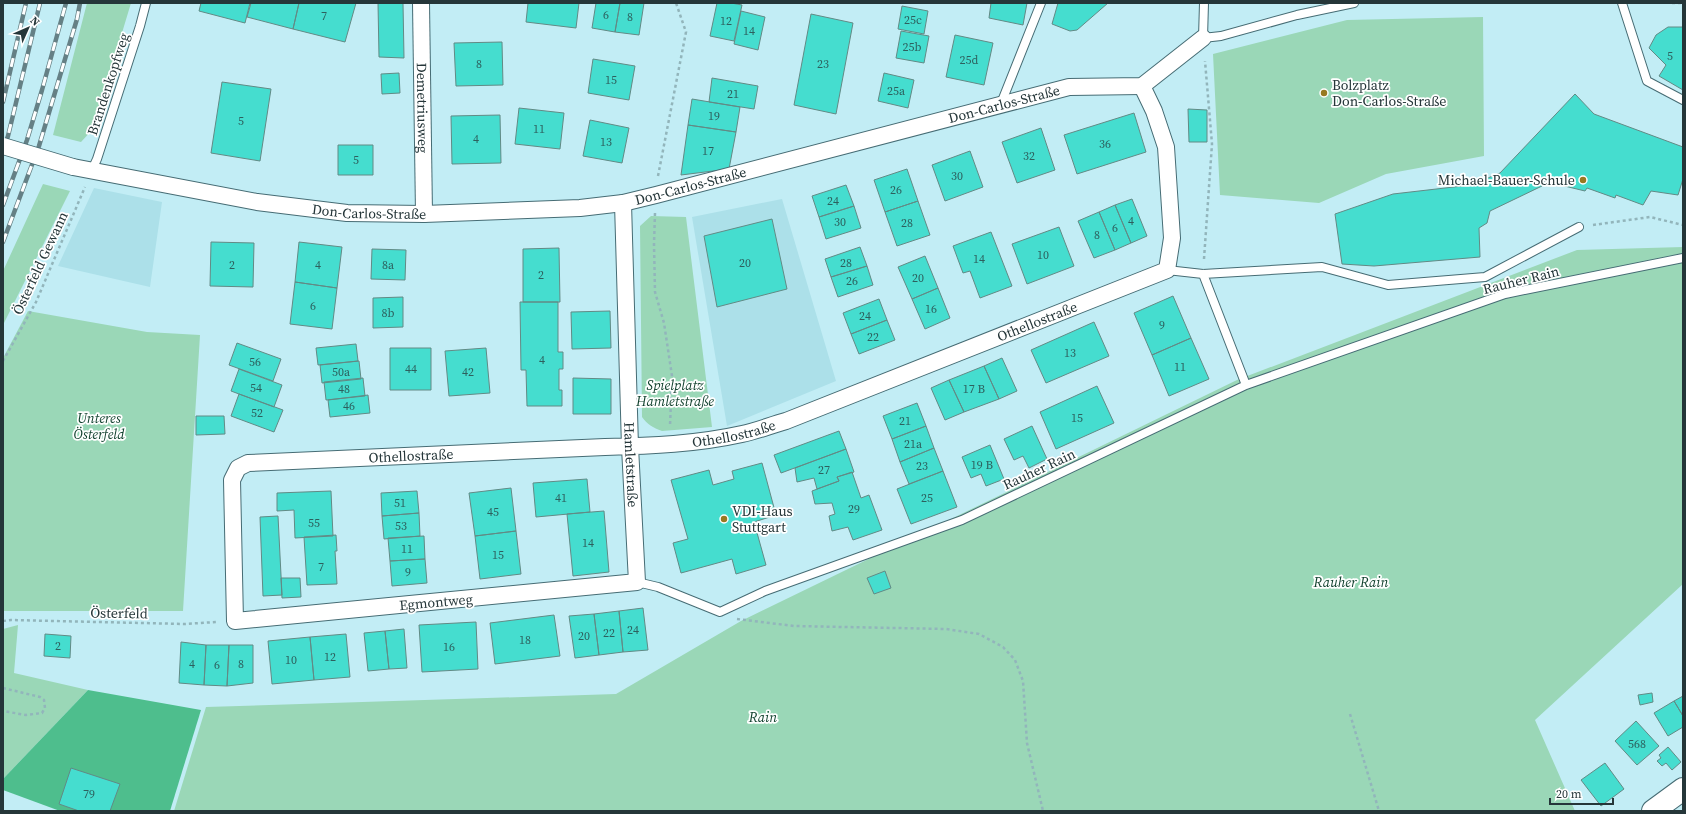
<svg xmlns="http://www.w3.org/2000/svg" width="1686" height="814" font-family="'Source Serif 4',serif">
<rect width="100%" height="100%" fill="#c2edf5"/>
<path fill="#ace0e9" d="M94,188L162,202L150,287L58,266Z
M782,199L836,381L727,426L692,217Z"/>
<path fill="#9ad7b7" d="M87,3H131L93,129L81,142L53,135Z
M1483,17L1484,156L1386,174L1319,203L1220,195L1213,54L1347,20Z
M43,184L70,191L3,325V271Z
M651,216L686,217L712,427L662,431C653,428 647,424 642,417L640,226Z
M1683,247V584L1535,720L1575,811H174L206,707L616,694L741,621L1237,380L1577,250Z
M28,311L147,332L200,335L183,611H3V358Z
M18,625L14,673L88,690L3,779V629Z"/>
<path fill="#4ebe8d" d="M88,690L201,710L170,811H60L3,790V779Z"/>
<path fill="#45ddcf" stroke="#628a85" d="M201,3H250L245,23L199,11Z
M251,3H299L293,29L247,17Z
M299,3H356L345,42L293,29Z
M378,3H403L404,58L379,57Z
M528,3H579L576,28L526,22Z
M596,3H620L615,32L592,28Z
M620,3H644L639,35L615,32Z
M717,3H731L742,5L734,41L710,36Z
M991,3H1027L1023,25L989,18Z
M1058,3H1108L1077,30L1070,31L1052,24Z
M902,6L928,11L924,34L898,29Z
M741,11L765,17L758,50L734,44Z
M811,14L853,23L836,114L794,105Z
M1668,27H1683V90L1659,76L1666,65L1649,48L1656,35Z
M901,31L929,36L924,63L896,58Z
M955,35L993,43L984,85L946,77Z
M502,42L503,85L456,86L454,43Z
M593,59L635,66L629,100L588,93Z
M399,73L400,93L382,94L381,74Z
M884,73L914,80L908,108L878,101Z
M712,78L758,86L754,109L709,102Z
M222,82L271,89L260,161L211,153Z
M1575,94L1594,114L1683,147V179L1678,195L1651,191L1643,205L1616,195L1615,198L1587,188L1585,191L1544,181L1542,186L1490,211L1487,223L1479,228L1480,257L1374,266L1342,264L1335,214L1393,194L1471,185L1500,173Z
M692,99L740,107L736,132L688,125Z
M519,108L564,113L560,149L515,144Z
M1188,109L1207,110V142H1189Z
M1134,113L1146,152L1077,174L1064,135Z
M500,115L501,163L452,164L451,116Z
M590,120L629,128L622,163L583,156Z
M688,125L736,132L729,169L681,175Z
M1041,128L1055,170L1017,183L1002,142Z
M338,145H373V175H338Z
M970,151L983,187L945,201L932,165Z
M907,169L918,201L885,212L874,180Z
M846,185L854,206L819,217L812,196Z
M1132,199L1147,236L1131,243L1115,205Z
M918,201L930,235L897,246L885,212Z
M1115,205L1131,243L1115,250L1099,212Z
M854,206L861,228L826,239L819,217Z
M1099,212L1115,250L1094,258L1078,221Z
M772,219L787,289L717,307L704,236Z
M1059,227L1074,266L1027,284L1012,244Z
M991,232L1012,286L980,298L970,271L963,273L953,246Z
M211,242L254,243L253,287L210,286Z
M299,242L342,247L337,288L295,282Z
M860,247L867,266L831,277L825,259Z
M559,248L560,302H523V249Z
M372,249L406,250L405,280L371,279Z
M925,256L938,288L912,299L898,267Z
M867,266L873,285L838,297L831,277Z
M295,282L337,288L332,329L290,324Z
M938,288L950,318L925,329L912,299Z
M1173,296L1191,338L1152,355L1134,313Z
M403,297V327L373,328V298Z
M879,299L887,320L851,334L843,313Z
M520,302H558V352H563V369H559V390H562V406H527L526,370H521Z
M610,311L611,348L572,349L571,312Z
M887,320L895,340L859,354L851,334Z
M1094,322L1109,356L1046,383L1031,350Z
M1191,338L1209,379L1169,396L1152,355Z
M237,343L281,359L273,381L229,365Z
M356,344L358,361L318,365L316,348Z
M390,348H431V390H390Z
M486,348L490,393L449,396L445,351Z
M1002,358L1017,391L999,399L984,366Z
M359,361L361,379L322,383L320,365Z
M984,366L999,399L964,412L949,380Z
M239,369L282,385L274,407L231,391Z
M363,378L365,396L326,400L324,382Z
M573,378L611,379V414H573Z
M949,380L964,412L945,420L931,388Z
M1097,386L1114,423L1056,449L1040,412Z
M239,394L283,410L274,432L231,416Z
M368,395L370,413L330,417L328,400Z
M917,403L926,426L892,439L883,416Z
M196,416H224L225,434L196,435Z
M926,426L934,448L900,462L892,439Z
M1032,426L1047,459L1029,468L1023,456L1014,460L1004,439Z
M839,431L846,449L781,473L774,455Z
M990,445L1004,479L986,486L981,474L971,478L962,457Z
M934,448L943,471L909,484L900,462Z
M846,449L854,472L837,477L839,481L817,489L814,478L797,482L795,468Z
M762,463L776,515L754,522L766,565L736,574L732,559L681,573L673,543L688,539L671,480L709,470L713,485L734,479L732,471Z
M943,471L957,507L911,524L897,489Z
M852,472L861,498L869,495L882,530L853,540L848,527L832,531L829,516L835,514L832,503L815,504L812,491L839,481L837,477Z
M587,479L590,512L536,517L533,483Z
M511,488L516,531L475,536L469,493Z
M331,491L333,536L295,538L294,510L277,511V493Z
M417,491L419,513L382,516L381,493Z
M604,511L609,572L573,576L567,514Z
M419,513L420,536L384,539L382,516Z
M278,516L282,595L263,596L260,517Z
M516,531L521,574L480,579L475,536Z
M336,535L337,551H335L337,584L307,585L304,537Z
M424,536L425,559L390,561L388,538Z
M425,559L427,583L392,586L390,561Z
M885,571L891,588L874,594L867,578Z
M281,578H300L301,597L282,598Z
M643,608L648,650L623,652L619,611Z
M619,611L623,652L599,655L594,614Z
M594,614L599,655L575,658L569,616Z
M554,615L560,656L495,664L490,623Z
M476,622L478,669L422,672L419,625Z
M404,629L407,668L389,669L385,631Z
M385,631L389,669L368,671L364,633Z
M45,634L71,636L70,658L44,656Z
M346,634L350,677L314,680L310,637Z
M310,637L314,680L272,684L268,641Z
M181,642L206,645L204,685L179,683Z
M206,645H229L227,686L204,685Z
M229,645H253V683L227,686Z
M1652,693L1653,702L1640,705L1638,695Z
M1683,696V716L1674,701Z
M1674,701L1683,716V727L1668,736L1654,713Z
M1636,721L1659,746L1637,765L1615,741Z
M1668,747L1681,762L1672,770L1666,763L1662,766L1657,761L1661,758L1659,755Z
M1605,763L1624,789L1601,806L1581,780Z
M71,768L120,784L110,811H79L59,804Z"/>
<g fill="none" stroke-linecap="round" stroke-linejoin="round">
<defs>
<path id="lane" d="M1204,3L1203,38L1221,36L1297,15L1354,3
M1622,3L1647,81L1683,100
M1000,106L1041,3
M91,172L97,159L140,26L146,3
M1167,270L1203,274L1322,267L1388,285L1485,277L1579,227
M1203,274L1246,385
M637,582L658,587L720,612L765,591L962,520L1246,385L1505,294L1683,258"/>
<g id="street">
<path id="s1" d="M421,3L424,214"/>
<path id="s2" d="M73,167L257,202L347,213L424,214L580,208L623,203L656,195L1069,87L1142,86L1203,38"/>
<path id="s3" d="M623,203L630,447L637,582L235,621L232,480L238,468L248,463L605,447C651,446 697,444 742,434C757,431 771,425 786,421L1167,270L1172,238L1166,147L1154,111L1142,86"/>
</g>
<path id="secondary" d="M1653,811L1683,789"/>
</defs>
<use href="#lane" stroke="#466c74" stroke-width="10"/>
<use href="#street" stroke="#466c74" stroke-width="18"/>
<use href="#secondary" stroke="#466c74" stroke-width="24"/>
<path stroke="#92b5bb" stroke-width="2.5" stroke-dasharray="3 3" stroke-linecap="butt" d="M1672,3H1683
M658,176L686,32L676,3
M655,213L654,244L655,292L664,323L672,376L670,426
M1593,225L1650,217L1683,225
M1204,259L1212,144L1205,61
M3,361L36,302L85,187
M737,619L794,626L946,629L979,634L1003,647L1015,660L1023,681L1027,743L1043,811
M3,621L11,620L185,624L216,622
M3,688L40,697L44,700L45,708L42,713L26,715L3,711
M1350,714L1379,811"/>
<use href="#lane" stroke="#fff" stroke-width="8"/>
<use href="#street" stroke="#fff" stroke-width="16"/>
<use href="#secondary" stroke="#fff" stroke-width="22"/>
<defs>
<path id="rail" d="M3,102L26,3
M3,150L8,136L40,3
M3,205L27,140L42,90L66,3
M3,242L39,146L77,19L80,3"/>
</defs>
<use href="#rail" stroke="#658085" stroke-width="4.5"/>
<use href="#rail" stroke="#fff" stroke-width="3" stroke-dasharray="9" stroke-linecap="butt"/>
<defs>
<path id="street-bridge" d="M3,146L73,167"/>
</defs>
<use href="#street-bridge" stroke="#466c74" stroke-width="18" stroke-linecap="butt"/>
<use href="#street-bridge" stroke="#fff" stroke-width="16"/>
</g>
<g fill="#987921" stroke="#fff" stroke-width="1.5">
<circle cx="1324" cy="93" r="4"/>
<circle cx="1583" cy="180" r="4"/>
<circle cx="724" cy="519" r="4"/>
</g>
<g text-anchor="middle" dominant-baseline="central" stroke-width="3.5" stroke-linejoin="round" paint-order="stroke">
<g font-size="12" fill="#2d605e">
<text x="606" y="15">6</text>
<text x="324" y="16">7</text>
<text x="630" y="17">8</text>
<text x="913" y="20">25c</text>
<text x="726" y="21">12</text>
<text x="749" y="31">14</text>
<text x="912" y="47">25b</text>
<text x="1670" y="56">5</text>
<text x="969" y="60">25d</text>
<text x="479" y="64">8</text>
<text x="823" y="64">23</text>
<text x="611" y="80">15</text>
<text x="896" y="91">25a</text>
<text x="733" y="94">21</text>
<text x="714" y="116">19</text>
<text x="241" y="121">5</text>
<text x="539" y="129">11</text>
<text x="476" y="139">4</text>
<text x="606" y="142">13</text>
<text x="1105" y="144">36</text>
<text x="708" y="151">17</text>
<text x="1029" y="156">32</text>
<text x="356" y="160">5</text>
<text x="957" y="176">30</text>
<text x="896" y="190">26</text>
<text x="833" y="201">24</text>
<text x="1131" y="221">4</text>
<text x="840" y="222">30</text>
<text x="907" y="223">28</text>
<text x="1115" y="228">6</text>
<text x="1097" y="235">8</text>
<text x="1043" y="255">10</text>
<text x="979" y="259">14</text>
<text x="745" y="263">20</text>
<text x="846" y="263">28</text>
<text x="232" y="265">2</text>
<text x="318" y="265">4</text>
<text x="388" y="265">8a</text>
<text x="541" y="275">2</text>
<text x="918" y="278">20</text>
<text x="852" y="281">26</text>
<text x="313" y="306">6</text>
<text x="931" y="309">16</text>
<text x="388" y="313">8b</text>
<text x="865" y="316">24</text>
<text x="1162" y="325">9</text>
<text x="873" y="337">22</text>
<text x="1070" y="353">13</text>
<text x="542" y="360">4</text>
<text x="255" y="362">56</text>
<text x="1180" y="367">11</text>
<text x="411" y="369">44</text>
<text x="341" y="372">50a</text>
<text x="468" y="372">42</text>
<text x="256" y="388">54</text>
<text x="344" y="389">48</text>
<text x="974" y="389">17 B</text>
<text x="349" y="406">46</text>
<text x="257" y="413">52</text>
<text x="1077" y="418">15</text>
<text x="905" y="421">21</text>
<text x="913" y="444">21a</text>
<text x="982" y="465">19 B</text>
<text x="922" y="466">23</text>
<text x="824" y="470">27</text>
<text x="561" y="498">41</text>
<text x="927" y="498">25</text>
<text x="400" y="503">51</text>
<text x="854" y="509">29</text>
<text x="493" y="512">45</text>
<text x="314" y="523">55</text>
<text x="401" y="526">53</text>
<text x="588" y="543">14</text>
<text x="407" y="549">11</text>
<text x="498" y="555">15</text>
<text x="321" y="567">7</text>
<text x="408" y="572">9</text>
<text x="633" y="630">24</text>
<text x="609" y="633">22</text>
<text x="584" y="636">20</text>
<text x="525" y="640">18</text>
<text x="58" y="646">2</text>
<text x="449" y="647">16</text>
<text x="330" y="657">12</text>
<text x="291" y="660">10</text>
<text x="192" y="664">4</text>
<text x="241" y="664">8</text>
<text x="217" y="665">6</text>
<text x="1637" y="744">568</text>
<text x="89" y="794">79</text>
</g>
<g font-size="14" fill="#253639" stroke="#fff">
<text transform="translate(108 84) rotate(-72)">Brandenkopfweg</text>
<text stroke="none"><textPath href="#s2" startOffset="948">Don-Carlos-Straße</textPath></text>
<text stroke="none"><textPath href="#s1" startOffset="105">Demetriusweg</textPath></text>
<text stroke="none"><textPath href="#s2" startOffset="624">Don-Carlos-Straße</textPath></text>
<text stroke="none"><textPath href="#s2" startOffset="300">Don-Carlos-Straße</textPath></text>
<text transform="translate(40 263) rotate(-65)">Österfeld Gewann</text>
<text transform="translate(1521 280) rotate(-14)">Rauher Rain</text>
<text stroke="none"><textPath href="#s3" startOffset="1760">Othellostraße</textPath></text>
<text stroke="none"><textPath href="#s3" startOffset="1436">Othellostraße</textPath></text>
<text stroke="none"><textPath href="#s3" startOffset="1112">Othellostraße</textPath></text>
<text stroke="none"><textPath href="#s3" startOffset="262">Hamletstraße</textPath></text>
<text transform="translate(1039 469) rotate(-25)">Rauher Rain</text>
<text transform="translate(436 602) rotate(-5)">Egmontweg</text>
<text transform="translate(119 613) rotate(1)">Österfeld</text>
</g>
<g font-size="14" fill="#253639" stroke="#fff" text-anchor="start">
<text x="1332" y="85">Bolzplatz<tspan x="1332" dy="16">Don-Carlos-Straße</tspan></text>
<text x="1575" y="180" text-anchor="end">Michael-Bauer-Schule</text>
<text x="732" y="511">VDI-Haus<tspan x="732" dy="16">Stuttgart</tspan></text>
</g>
<g font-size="14" font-style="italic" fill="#0d3e2a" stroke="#fff">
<text x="675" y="385">Spielplatz<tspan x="675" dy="16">Hamletstraße</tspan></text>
<text x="99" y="418">Unteres<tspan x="99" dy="16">Österfeld</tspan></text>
<text x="1351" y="582">Rauher Rain</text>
<text x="763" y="717">Rain</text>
</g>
</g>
<rect width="1686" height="814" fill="none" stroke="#253639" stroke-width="8"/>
<g transform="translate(28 28) rotate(45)" stroke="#ffffff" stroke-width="3" paint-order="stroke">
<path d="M0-3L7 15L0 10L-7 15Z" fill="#253639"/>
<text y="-6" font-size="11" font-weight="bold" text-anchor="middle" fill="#253639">N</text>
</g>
<path d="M1550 798v6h63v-6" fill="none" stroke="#253639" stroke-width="2"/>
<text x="1556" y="798" font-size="12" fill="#253639" stroke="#ffffff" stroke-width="3" paint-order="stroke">20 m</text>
</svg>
